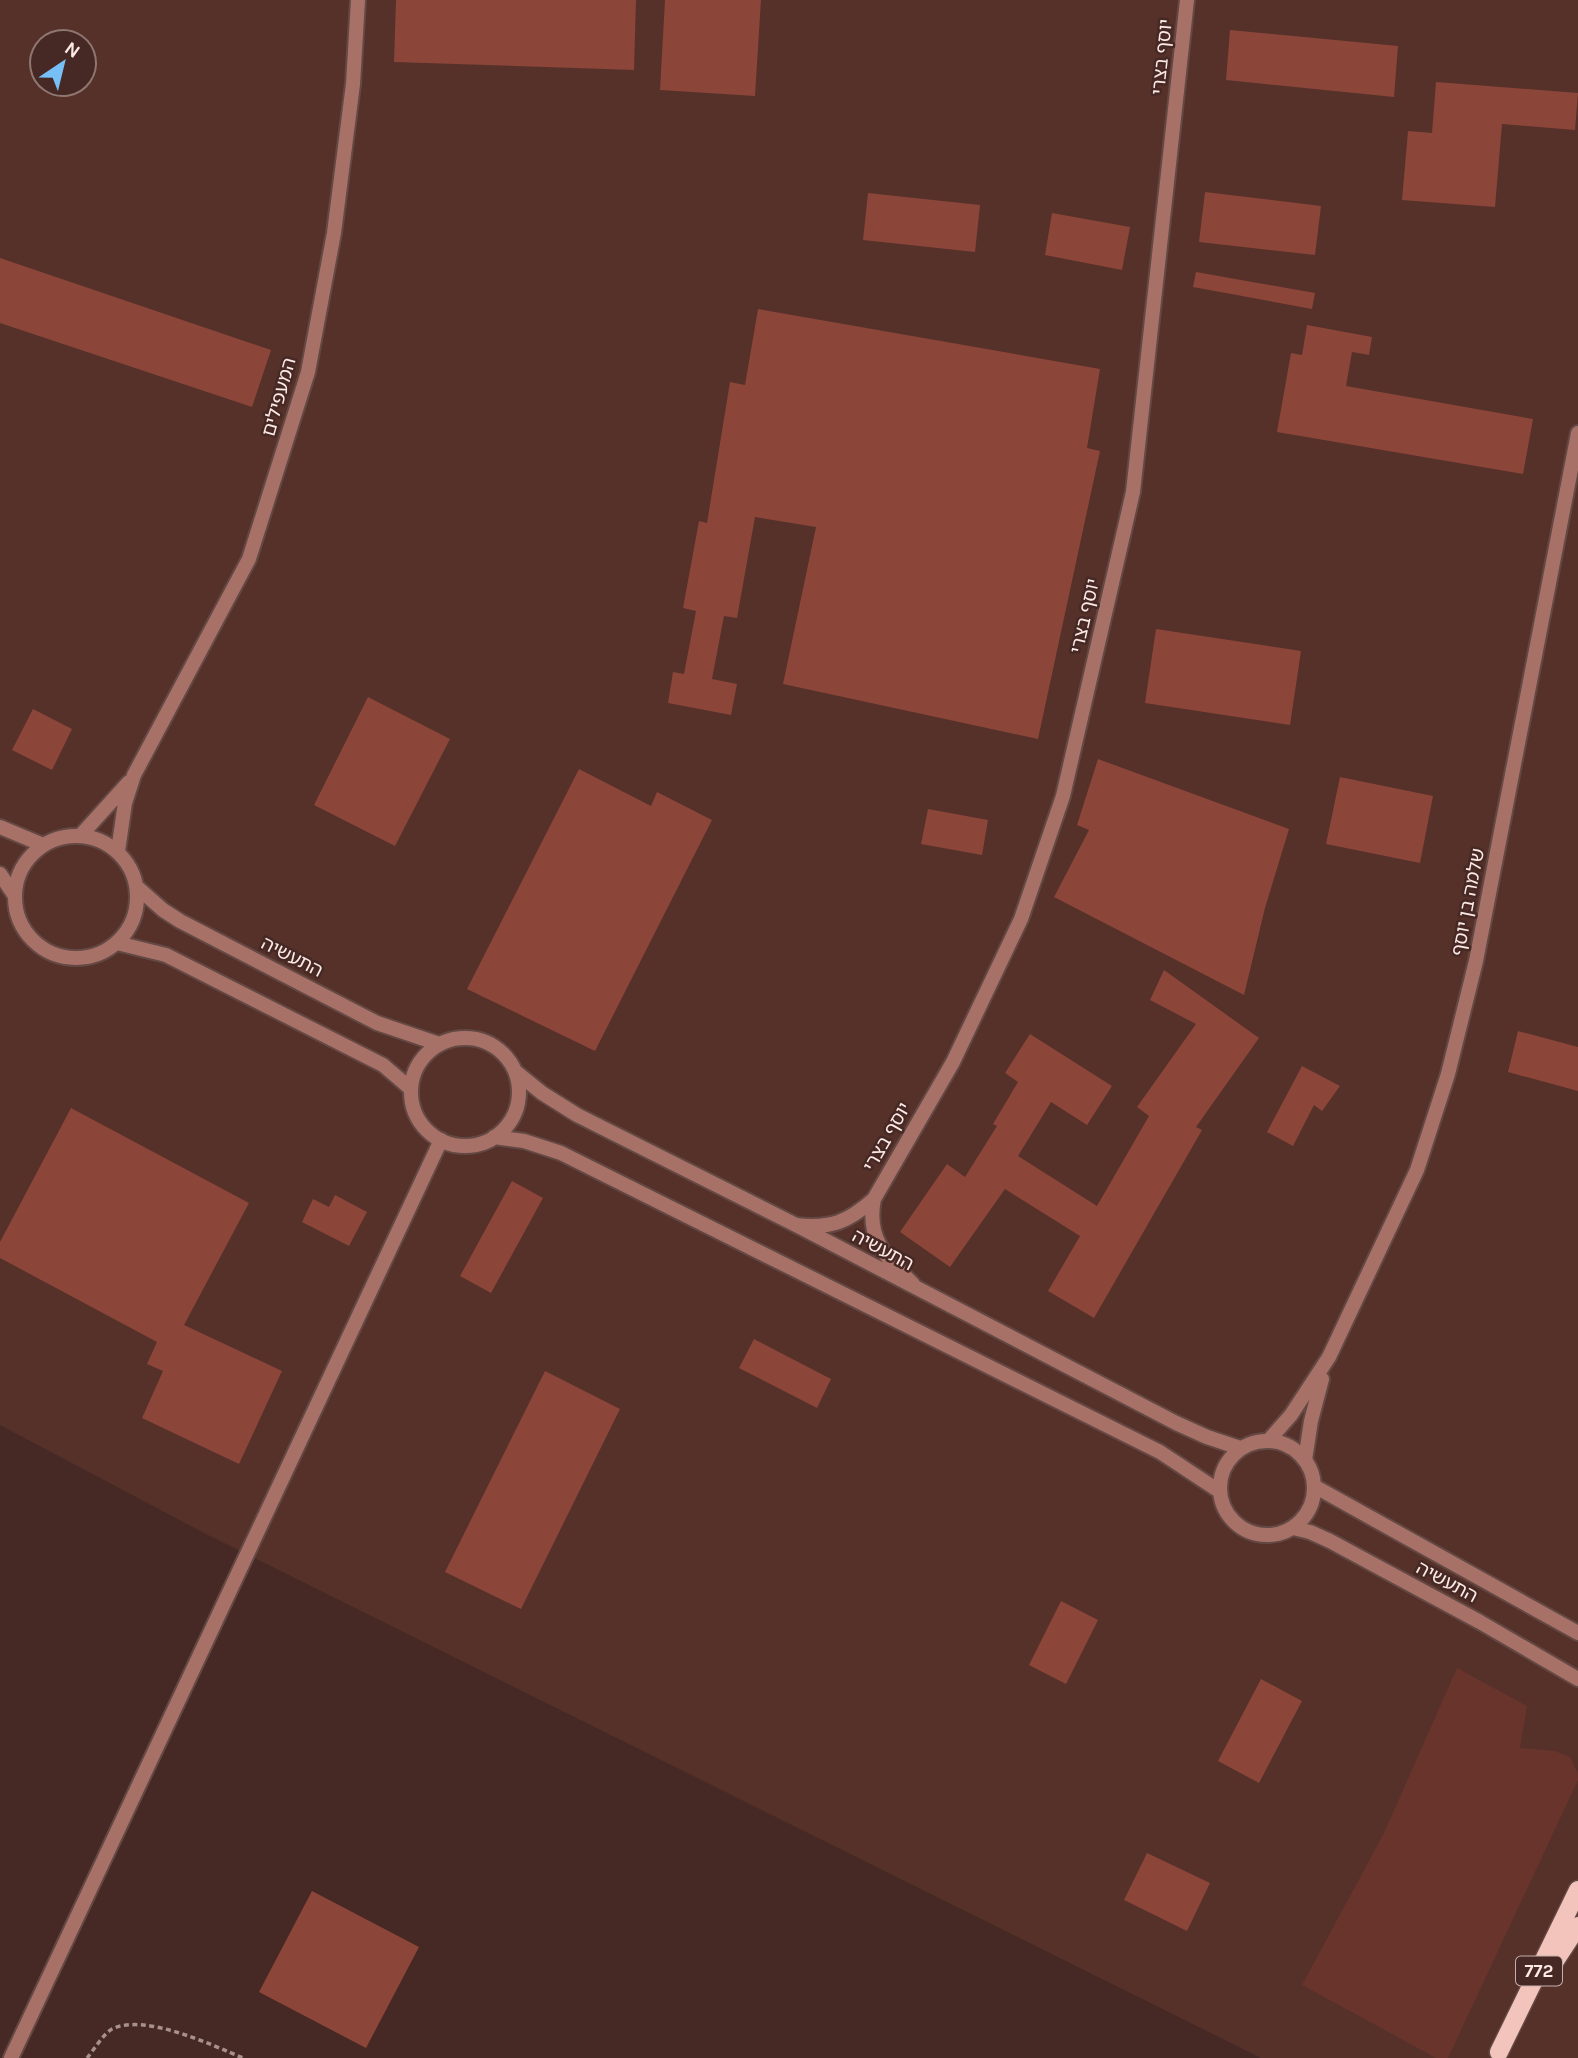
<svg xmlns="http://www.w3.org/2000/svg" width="1578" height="2058" font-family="Karla,'Noto Sans Hebrew',sans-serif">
<rect width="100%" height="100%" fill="#462924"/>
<path fill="#55312a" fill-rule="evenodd" d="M0,0H1578V2058H1261L204,1533L0,1425ZM42,42H84V84H42Z"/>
<path fill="#69342b" d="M1457,1668L1527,1706L1520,1748L1555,1751L1570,1757L1578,1774V1780L1448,2058H1436L1302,1985L1384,1833Z"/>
<path fill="#8c4539" d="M396,0H636L634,70L394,62Z
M665,0H761L755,96L660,90Z
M1230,30L1398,46L1394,97L1226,80Z
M1436,82L1578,93L1575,130L1502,124L1495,207L1402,200L1408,131L1432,133Z
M1205,192L1321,206L1315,255L1199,242Z
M868,193L980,205L975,252L863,240Z
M1052,213L1130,227L1122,270L1045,255Z
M0,258L271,350L252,407L0,323Z
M1196,272L1315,293L1312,309L1193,287Z
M758,309L1100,369L1087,448L1100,451L1038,739L783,684L816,527L755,517L737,618L724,616L712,679L737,684L731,715L668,703L673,672L684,674L696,611L683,608L699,521L707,523L730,382L745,385Z
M1307,325L1372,337L1369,355L1352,352L1346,386L1533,419L1523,474L1277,432L1291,353L1302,355Z
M1156,629L1301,651L1290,725L1145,703Z
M368,697L450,739L395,846L314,805Z
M33,709L72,729L52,770L12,750Z
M1098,759L1289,829L1265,908L1244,995L1054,897L1089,830L1077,825Z
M579,769L651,806L657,792L712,820L595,1051L467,989Z
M1340,777L1433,796L1420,863L1326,844Z
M928,809L988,820L982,855L921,844Z
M1164,970L1259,1038L1196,1127L1202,1130L1094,1318L1048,1291L1080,1236L1005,1189L950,1267L900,1232L947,1164L965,1177L997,1126L993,1124L1018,1082L1005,1073L1030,1034L1112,1086L1087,1125L1051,1102L1018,1156L1097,1206L1149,1116L1137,1107L1196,1024L1150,1000Z
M1518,1031L1578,1047V1091L1508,1072Z
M1302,1066L1340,1086L1322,1111L1314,1105L1293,1146L1267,1132Z
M71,1108L249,1203L184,1325L282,1371L239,1464L142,1418L163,1371L147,1364L157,1342L0,1258V1242Z
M512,1181L543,1198L491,1293L460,1276Z
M335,1195L367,1212L349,1246L302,1222L313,1199L329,1207Z
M754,1339L831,1379L817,1408L739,1368Z
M545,1371L620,1409L521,1609L445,1572Z
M1061,1601L1098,1620L1066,1684L1029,1665Z
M1261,1679L1302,1701L1259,1783L1218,1761Z
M1147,1853L1210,1883L1187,1931L1124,1900Z
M312,1891L419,1947L366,2048L259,1992Z"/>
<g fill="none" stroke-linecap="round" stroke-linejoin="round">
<defs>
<path id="minor" d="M81,835L129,782
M118,851L125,803L134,775L249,559L308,372L334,233L353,84L358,0
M874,1199C866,1239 886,1257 913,1284
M796,1225C831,1229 848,1222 874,1199L953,1062L1021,919L1063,796L1133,492L1187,0
M1269,1440L1291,1415L1329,1357L1417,1170L1448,1074L1476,961L1578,433
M1305,1460L1311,1421L1322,1379
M11,2058L441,1140"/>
<path id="tertiary" d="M0,827L43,845
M15 897a61 61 0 1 1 122 0a61 61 0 1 1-122 0Z
M0,874L15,896
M137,887L163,910L180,921L377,1023L439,1044
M117,943L166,955L383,1065L411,1089
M411 1092a54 54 0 1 1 108 0a54 54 0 1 1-108 0Z
M516,1072L542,1093L577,1115L796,1225L1176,1423L1207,1437L1240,1448
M494,1137L524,1141L561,1153L1160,1452L1219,1491
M1220 1488a47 47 0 1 1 94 0a47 47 0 1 1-94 0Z
M1314,1486L1578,1633
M1293,1528L1310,1532L1330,1541L1480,1622L1578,1679"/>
<path id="primary" d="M1549,1970L1578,1926
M1499,2052L1578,1890"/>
</defs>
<use href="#minor" stroke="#634843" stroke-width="18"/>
<use href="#tertiary" stroke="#634843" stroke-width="18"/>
<use href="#primary" stroke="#634843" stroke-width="21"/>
<path stroke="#a8908b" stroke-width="3.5" stroke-dasharray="5 3.5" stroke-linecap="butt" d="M87,2058C94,2050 103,2034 112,2029C145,2013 212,2045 243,2058"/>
<use href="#minor" stroke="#a87167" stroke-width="14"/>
<use href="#tertiary" stroke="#a87167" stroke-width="14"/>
<use href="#primary" stroke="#f2c4bb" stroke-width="18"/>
</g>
<g text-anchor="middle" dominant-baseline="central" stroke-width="5" stroke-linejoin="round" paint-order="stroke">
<rect fill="#462924" stroke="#c6afab" stroke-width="2" x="1516" y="1956.5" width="46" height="29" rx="5"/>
<g font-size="18" font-weight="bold" fill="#fde9e5">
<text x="1539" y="1971">772</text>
</g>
<g font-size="19" fill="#fde9e5" stroke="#462924">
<text transform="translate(1162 57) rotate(-84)">יוסף בצרי</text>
<text transform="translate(279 397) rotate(-74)">המעפילים</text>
<text transform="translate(1085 616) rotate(-77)">יוסף בצרי</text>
<text transform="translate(1468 902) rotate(-79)">שלמה בן יוסף</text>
<text transform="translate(292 957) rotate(27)">התעשיה</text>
<text transform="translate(887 1137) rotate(-60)">יוסף בצרי</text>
<text transform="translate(883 1250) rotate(28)">התעשיה</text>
<text transform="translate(1447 1582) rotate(28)">התעשיה</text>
</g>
</g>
<g transform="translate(63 63) rotate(35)"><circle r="33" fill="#462924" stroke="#8f7671" stroke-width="2"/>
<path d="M0-5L12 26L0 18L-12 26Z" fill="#77bff7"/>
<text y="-10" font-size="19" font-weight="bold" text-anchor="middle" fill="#fde9e5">N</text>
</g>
</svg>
